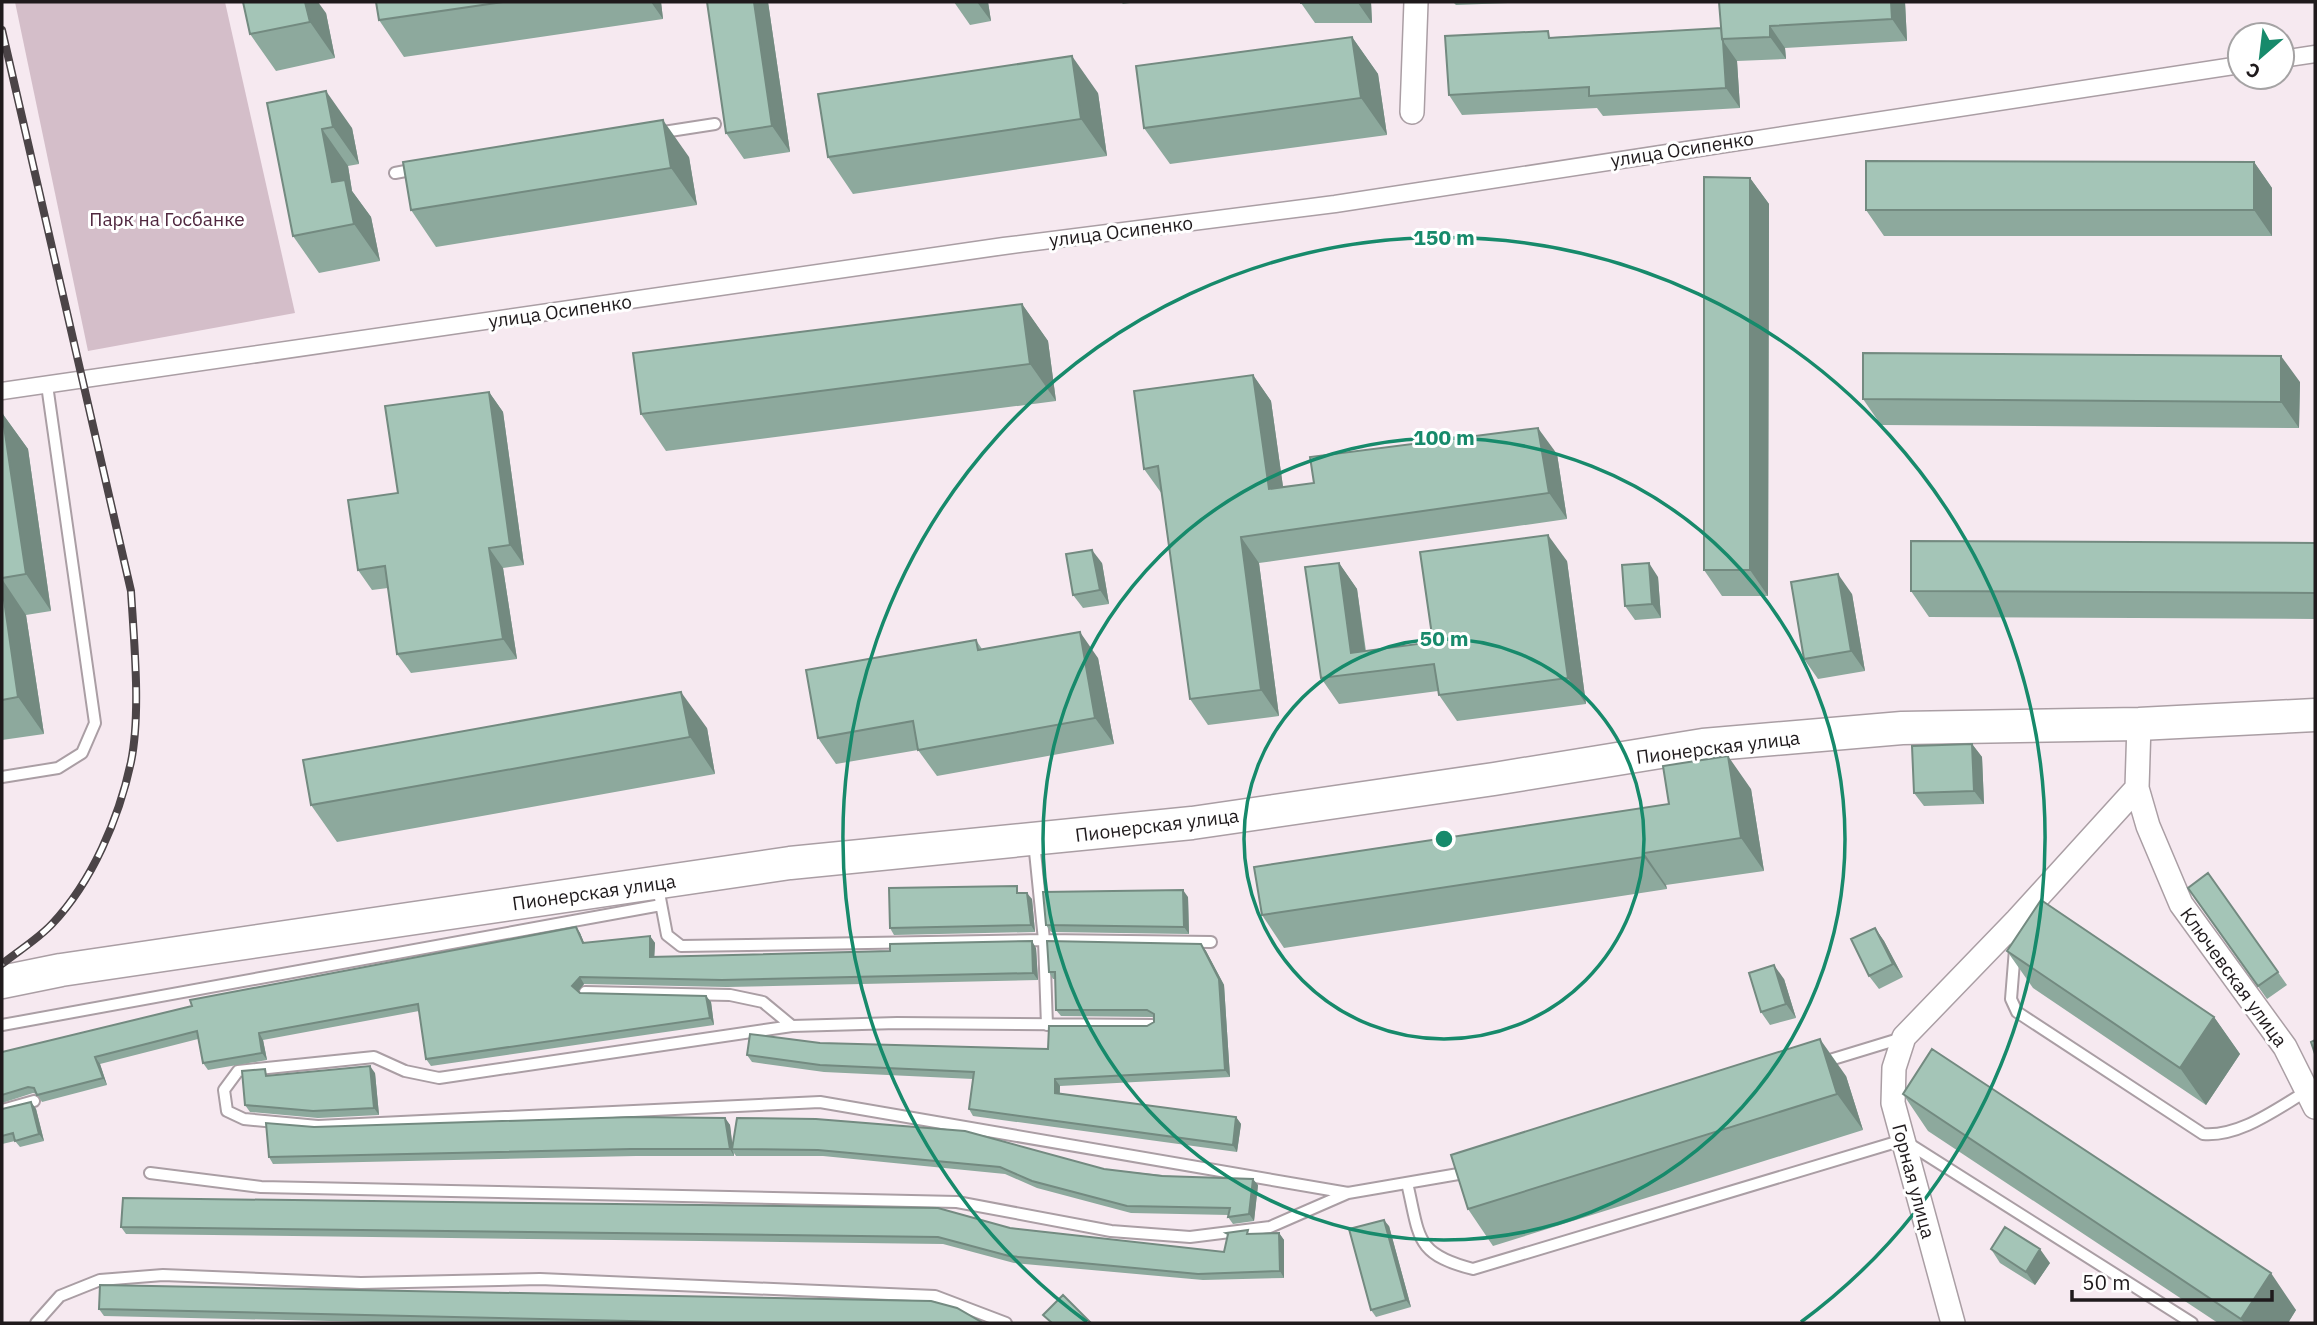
<svg xmlns="http://www.w3.org/2000/svg" width="2317" height="1325" font-family="'IBM Plex Sans',sans-serif">
<rect width="100%" height="100%" fill="#f6e9f0"/>
<path fill="#d4bec9" d="M15,2H225L295,313L88,351Z"/>
<g fill="none" stroke-linecap="round" stroke-linejoin="round">
<defs>
<path id="service" d="M657,133L715,124
M395,173L416,169
M2,777L58,768L82,753L95,723L47,385
M1034,842L1044,940L1047,1025
M660,898L667,935L681,946L1044,940L1211,942
M2017,924L2011,999L2017,1012L2203,1134C2240,1137 2276,1109 2307,1091
M585,992L730,995L763,1002L792,1026
M2,1025L661,905
M1152,1025L897,1023L792,1026L439,1078L405,1071L374,1057L238,1071L224,1090L227,1111L244,1119L318,1126L820,1102L1348,1193L1470,1172
M1820,1063L1902,1038
M2,1110L34,1101
M150,1173L261,1187L957,1202L1111,1231L1190,1237L1270,1227L1348,1193
M1407,1183C1420,1237 1414,1254 1473,1269L1903,1140L2192,1323
M36,1323L60,1296L100,1280L163,1275L361,1283L540,1279L935,1296L1006,1323"/>
<path id="pedestrian" d="M2282,59L2315,54
M2,391L1004,246L1335,204L2240,65"/>
<path id="minor" d="M1412,112L1416,2
M2139,724L2137,788L2148,826L2181,904L2285,1047L2315,1107
M1953,1323L1893,1103L1894,1068L1904,1037L2017,920L2137,788"/>
<path id="secondary" d="M2,982L61,970L790,863L1192,823L1494,779L1703,745L1902,728L2139,724L2315,715"/>
</defs>
<use href="#service" stroke="#aa9ea4" stroke-width="14"/>
<use href="#pedestrian" stroke="#aa9ea4" stroke-width="19"/>
<use href="#minor" stroke="#aa9ea4" stroke-width="26"/>
<use href="#secondary" stroke="#aa9ea4" stroke-width="35"/>
<use href="#service" stroke="#fff" stroke-width="10"/>
<use href="#pedestrian" stroke="#fff" stroke-width="16"/>
<use href="#minor" stroke="#fff" stroke-width="23"/>
<use href="#secondary" stroke="#fff" stroke-width="32"/>
<defs>
<path id="rail" d="M2,30L131,591C134,641 141,713 131,762C119,818 92,882 52,924C38,939 18,951 2,964"/>
</defs>
<use href="#rail" stroke="#4b4447" stroke-width="8"/>
<use href="#rail" stroke="#fff" stroke-width="5" stroke-dasharray="16" stroke-linecap="butt"/>
</g>
<path fill="#8da99d" d="M376,2H661L663,19L404,57L379,20Z
M707,2H768L790,152L744,159L726,133Z
M954,2H988L991,21L970,25Z
M1121,2H1137L1123,4Z
M1371,2L1372,23H1315L1301,3Z
M1453,2H1508V3L1456,5Z
M1905,2L1907,41L1785,48L1786,59L1737,61L1740,108L1603,116L1597,108L1462,115L1449,95L1553,37L1721,28Z
M326,13L335,58L276,71L250,34Z
M1352,37L1378,74L1387,135L1170,164L1144,128Z
M1098,93L1107,156L853,194L828,157Z
M267,103L352,128L359,164L348,166L352,191L371,217L380,261L319,273L293,236Z
M689,157L697,205L436,247L411,210Z
M2254,162L2272,188V236H1884L1866,210Z
M1750,178L1769,204L1768,596H1722L1704,570Z
M1022,304L1048,341L1056,401L666,451L641,414Z
M1253,375L1271,401L1283,487L1557,454L1567,519L1259,563L1279,716L1208,725L1190,699L1162,494L1144,469Z
M2300,382L2299,428L1881,425L1863,399Z
M489,392L503,412L524,565L503,568L517,659L411,673L397,654L388,588L372,590L358,570L398,493Z
M2,413L28,449L51,611L26,615L44,734L2,740Z
M2315,543V619L1929,617L1911,591Z
M1567,561L1586,704L1457,721L1439,695L1438,691L1339,704L1321,678L1339,563L1357,589L1366,651L1433,642Z
M1102,563L1109,604L1083,608L1073,595Z
M1658,577L1661,618L1635,620L1625,606Z
M1852,594L1865,671L1818,679L1804,659Z
M976,640L982,649L1098,658L1114,744L937,776L918,750L836,764L818,738Z
M707,728L715,774L337,842L311,805Z
M1972,744L1982,757L1984,804L1924,806L1914,793Z
M1751,789L1764,871L1666,885L1667,889L1284,948L1262,915L1669,804Z
M2208,873L2287,985L2267,999L2188,888Z
M1022,893L1032,899L1035,932L894,935L890,928Z
M1188,897L1189,934L1051,932L1046,925Z
M576,927L580,933L584,943L650,936L655,943L654,957L1036,948L1038,980L727,987L584,984L578,991L580,993L706,996L711,1002L714,1025L431,1066L426,1059L419,1011L263,1040L267,1060L208,1070L203,1063L198,1039L100,1064L107,1085L42,1102L37,1094L33,1093L2,1103V1052Z
M1875,928L1884,941L1903,977L1879,989L1869,976Z
M1201,944L1206,951L1224,985L1230,1077L1060,1086V1094L1236,1117L1241,1124L1237,1152L973,1116L969,1109L973,1079L824,1072L752,1062L747,1055L820,1043L1048,1049L1147,1026L1154,1022V1018L1152,1017L1061,1016L1056,1010L1055,979H1053L1049,972Z
M2007,951L2214,1017L2240,1054L2206,1105L2033,988Z
M1784,979L1796,1018L1770,1025L1761,1012Z
M375,1073L379,1115L318,1118L250,1112L245,1105L269,1075Z
M1846,1076L1863,1130L1493,1246L1468,1209Z
M1903,1094L2296,1310L2288,1323H2218L1928,1131Z
M31,1102L36,1109L44,1141L20,1147L15,1141L2,1144V1109Z
M725,1118L730,1125L732,1144L1104,1169L1258,1185L1254,1221L1233,1224L1228,1217L1229,1215L1131,1213L1037,1188L1005,1174L823,1156H736L734,1153V1156H636L273,1164L269,1157L314,1127Z
M1389,1226L1411,1307L1376,1317L1371,1310Z
M121,1227L1010,1228L1224,1252L1228,1236L1226,1233H1279L1284,1240V1278L1203,1280L1014,1263L943,1244L126,1234Z
M1991,1249L2050,1263L2035,1285L2000,1263Z
M99,1309L983,1323H417L104,1316Z"/>
<path fill="#738a80" d="M305,2H318L326,13L335,58L310,22Z
M651,2H661L663,19Z
M754,2H768L790,152L772,126Z
M977,2H988L991,21Z
M1358,2H1371L1372,23L1358,3Z
M1891,2H1905L1907,41L1892,19Z
M1770,26L1785,48L1786,59L1770,37Z
M1352,37L1378,74L1387,135L1361,98Z
M1723,41L1737,61L1740,108L1726,88Z
M1072,56L1098,93L1107,156L1081,119Z
M326,91L352,128L359,164L333,127Z
M663,120L689,157L697,205L671,168Z
M322,129L348,166L352,191L371,217L380,261L354,224L332,182Z
M2254,162L2272,188V236L2254,210Z
M1750,178L1769,204L1768,596L1750,570Z
M1022,304L1048,341L1056,401L1030,364Z
M2281,356L2300,382L2299,428L2281,402Z
M1253,375L1271,401L1287,515L1269,489Z
M489,392L503,412L524,565L510,545Z
M2,413L28,449L51,611L26,574Z
M1538,428L1557,454L1567,519L1549,493Z
M1548,535L1567,561L1586,704L1568,678Z
M1241,537L1259,563L1279,716L1261,690Z
M489,548L503,568L517,659L503,639Z
M1092,550L1102,563L1109,604L1100,590Z
M1339,563L1357,589L1368,672L1351,653Z
M1649,563L1658,577L1661,618L1652,604Z
M1838,574L1852,594L1865,671L1851,651Z
M2,579L26,615L44,734L18,697L2,586Z
M1080,632L1098,658L1114,744L1095,718Z
M681,692L707,728L715,774L690,737Z
M1972,744L1982,757L1984,804L1974,791Z
M1728,756L1751,789L1764,871L1741,838Z
M1644,853L1666,885L1667,889L1644,857Z
M1183,890L1188,897L1189,934L1184,927Z
M1027,893L1032,899L1035,932L1031,925Z
M576,927L580,933L587,950L583,943Z
M1875,928L1884,941L1903,977L1893,964Z
M650,936L655,943L654,964L650,957Z
M1032,941L1036,948L1038,980L1033,973Z
M1201,944L1206,951L1224,985L1230,1077L1225,1070Z
M1774,965L1784,979L1796,1018L1786,1004Z
M580,977L584,984L577,993L572,986Z
M706,996L711,1002L714,1025L710,1018Z
M2214,1017L2240,1054L2206,1105L2180,1068Z
M259,1033L263,1040L267,1060L262,1053Z
M1820,1039L1846,1076L1863,1130L1837,1094Z
M95,1057L100,1064L107,1085L103,1078Z
M370,1066L375,1073L379,1115L374,1108Z
M1055,1079L1060,1086L1059,1100L1055,1093Z
M31,1102L36,1109L44,1141L39,1134Z
M1236,1117L1241,1124L1237,1152L1233,1145Z
M725,1118L730,1125L733,1149H732L734,1156L730,1149Z
M1253,1179L1258,1185L1254,1221L1249,1214Z
M1384,1220L1389,1226L1411,1307L1406,1300Z
M1279,1233L1284,1240V1278L1280,1271Z
M2040,1249L2050,1263L2035,1285L2026,1272Z
M2271,1273L2296,1310L2288,1323H2244L2241,1319Z"/>
<path fill="#a4c5b7" stroke="#738a80" stroke-width="2" d="M243,2H305L310,22L250,34Z
M376,2H503L379,20Z
M707,2H754L772,126L726,133Z
M1301,2H1358V3H1301Z
M1719,2H1891L1892,19L1770,26V37L1722,39Z
M1721,28L1722,39L1723,41L1726,88L1589,96V87L1449,95L1445,36L1548,31L1549,38Z
M1352,37L1361,98L1144,128L1136,66Z
M1072,56L1081,119L828,157L818,94Z
M326,91L333,127L322,129L332,182L345,180L354,224L293,236L267,103Z
M663,120L671,168L411,210L403,162Z
M1866,161L2254,162V210H1866Z
M1704,177L1750,178V570H1704Z
M1022,304L1030,364L641,414L633,353Z
M1863,353L2281,356V402L1863,399Z
M1253,375L1269,489L1314,483L1310,457L1538,428L1549,493L1241,537L1261,690L1190,699L1158,466L1144,469L1134,391Z
M489,392L510,545L489,548L503,639L397,654L385,566L358,570L348,500L398,493L385,406Z
M2,413L26,574L2,578Z
M1548,535L1568,678L1439,695L1434,664L1321,678L1305,567L1339,563L1351,653L1433,642L1420,552Z
M1911,541L2315,543V593L1911,591Z
M1092,550L1100,590L1073,595L1066,554Z
M1649,563L1652,604L1625,606L1622,565Z
M1838,574L1851,651L1804,659L1791,582Z
M2,586L18,697L2,700Z
M1080,632L1095,718L918,750L913,721L818,738L806,670L976,640L978,650Z
M681,692L690,737L311,805L303,760Z
M1972,744L1974,791L1914,793L1912,746Z
M1728,756L1741,838L1644,853V857L1262,915L1254,867L1669,804L1663,766Z
M2208,873L2278,972L2258,986L2188,888Z
M1017,886V893H1027L1031,925L890,928L889,888Z
M1183,890L1184,927L1046,925L1043,892Z
M2041,900L2214,1017L2180,1068L2007,951Z
M576,927L583,943L650,936V957L890,951V944L1032,941L1033,973L722,980L580,977L572,986L580,993L706,996L710,1018L426,1059L418,1004L259,1033L262,1053L203,1063L197,1031L95,1057L103,1078L37,1095L34,1088L28,1087L2,1095V1052L192,1006L190,1000Z
M1875,928L1893,964L1869,976L1851,939Z
M1047,941L1201,944L1219,979L1225,1070L1055,1079V1093L1236,1117L1233,1145L969,1109L974,1072L820,1065L747,1055L750,1034L820,1043L1048,1049L1049,1026H1147L1154,1022V1014L1147,1010H1056L1055,972H1049Z
M1774,965L1786,1004L1761,1012L1749,973Z
M1820,1039L1837,1094L1468,1209L1451,1155Z
M2315,1040V1054L2311,1042Z
M1932,1049L2271,1273L2241,1319L1903,1094Z
M370,1066L374,1108L313,1111L245,1105L242,1071L265,1069L266,1076Z
M31,1102L39,1134L15,1141L13,1133L2,1136V1109Z
M632,1117L725,1118L730,1149H631L269,1157L266,1123L314,1127Z
M737,1118L816,1119L965,1131L1104,1169L1162,1176L1253,1179L1249,1214L1228,1217L1230,1208L1127,1206L1032,1181L1000,1167L818,1150L732,1149Z
M123,1198L938,1208L1010,1228L1224,1252L1228,1234L1226,1233L1248,1230L1247,1234L1279,1233L1280,1271L1198,1274L1009,1256L938,1237L121,1227Z
M1384,1220L1406,1300L1371,1310L1349,1229Z
M2005,1227L2040,1249L2026,1272L1991,1249Z
M100,1285L931,1301L957,1308L983,1323H718L99,1309Z
M1063,1295L1091,1323H1052L1043,1315Z"/>
<g fill="none" stroke="#178a6b" stroke-width="3.5">
<circle cx="1444" cy="839" r="200"/>
<circle cx="1444" cy="839" r="401"/>
<path d="M1087 1322A601 601 0 1 1 1801 1322"/>
</g>
<g text-anchor="middle" dominant-baseline="central" stroke-width="6" stroke-linejoin="round" paint-order="stroke">
<g font-size="19" fill="#1f1a1c" stroke="#fff">
<text transform="translate(1682 149) rotate(-9)">улица Осипенко</text>
<text transform="translate(1121 231) rotate(-7)">улица Осипенко</text>
<text transform="translate(560 311) rotate(-8)">улица Осипенко</text>
<text transform="translate(1718 747) rotate(-7)">Пионерская улица</text>
<text transform="translate(1157 825) rotate(-7)">Пионерская улица</text>
<text transform="translate(594 892) rotate(-8)">Пионерская улица</text>
<text transform="translate(2234 977) rotate(54)">Ключевская улица</text>
<text transform="translate(1914 1181) rotate(75)">Горная улица</text>
</g>
<g font-size="19" fill="#50273f" stroke="#fff">
<text x="167" y="219">Парк на Госбанке</text>
</g>
</g>
<circle cx="1444" cy="839" r="10" fill="#178a6b" stroke="#fff" stroke-width="3.5"/>
<g font-size="21" text-anchor="middle" font-weight="bold" fill="#178a6b" stroke="#fff" stroke-width="6" stroke-linejoin="round" paint-order="stroke">
<text x="1444" y="245">150 m</text>
<text x="1444" y="445">100 m</text>
<text x="1444" y="646">50 m</text>
</g>
<rect width="2317" height="1325" fill="none" stroke="#1f1a1c" stroke-width="7"/>
<g transform="translate(2261 56) rotate(208)"><circle r="33" fill="#ffffff" stroke="#a5a3a4" stroke-width="2"/>
<path d="M0-5L12 26L0 18L-12 26Z" fill="#178a6b"/>
<text y="-10" font-size="19" font-weight="bold" text-anchor="middle" fill="#1f1a1c">С</text>
</g>
<path d="M2072 1290v10h200v-10" fill="none" stroke="#1f1a1c" stroke-width="3.5"/>
<text x="2082" y="1290" font-size="21" fill="#1f1a1c" stroke="#ffffff" stroke-width="5" paint-order="stroke">50 m</text>
</svg>
